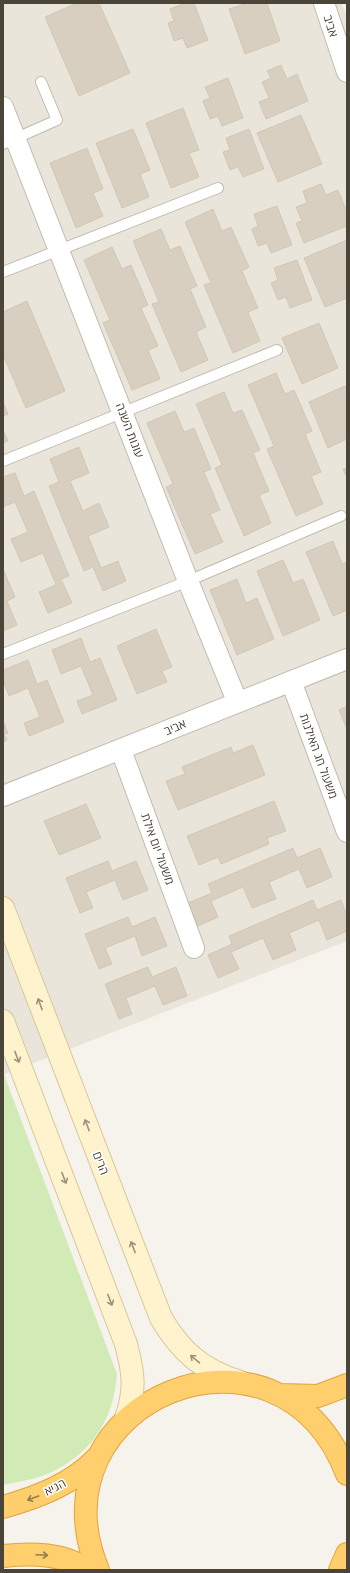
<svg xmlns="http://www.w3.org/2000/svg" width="350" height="1573" font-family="'Open Sans',Heebo,sans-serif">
<rect width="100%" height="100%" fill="#f6f3ec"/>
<path fill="#eae5da" d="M3,3H341L347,16V941L3,1075Z"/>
<path fill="#d2eab5" d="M3,1072L117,1374C114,1421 89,1457 45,1475C31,1480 17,1482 3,1485Z"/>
<path fill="#d8cfc1" stroke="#d3c7b4" d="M77,3H99L130,73L79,96L45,17Z
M186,3H194L208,40L187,48L183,38L174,41L168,23L174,21L170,9Z
M248,3H267L280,41L245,54L229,9Z
M281,65L287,79L297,74L308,101L266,119L259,102L269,98L262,82L271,78L267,71Z
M228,78L243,118L222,126L218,116L210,119L203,101L210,98L205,87Z
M183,108L199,150L189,153L199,177L171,188L146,123Z
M301,115L322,164L278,182L257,133Z
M133,129L150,170L140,174L149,197L122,208L96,143Z
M249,129L264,169L243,177L238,167L230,170L223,152L230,150L226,138Z
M87,148L103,189L93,193L103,216L76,228L50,163Z
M321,184L326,195L338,190L347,212V226L304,243L296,223L302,221L296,207L307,203L303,191Z
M277,206L292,245L271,253L267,243L258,246L252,229L258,226L254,214Z
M213,209L222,231L231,227L249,267L242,271L258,308L248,312L260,341L233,353L204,285L211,283L185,222Z
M161,229L170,250L180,246L197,286L190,289L206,327L196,332L208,360L181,372L152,304L159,302L133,241Z
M347,240V298L325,307L304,258Z
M112,247L122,269L131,265L148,305L141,308L158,346L148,350L160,379L132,390L103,323L110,320L84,260Z
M297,260L312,300L290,308L286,297L278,300L271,283L278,280L274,268Z
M27,301L65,391L26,408L3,355V312Z
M319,323L338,368L302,384L282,338Z
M276,373L285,394L294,390L312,431L305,434L321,472L311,476L323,504L296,516L267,449L274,446L248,385Z
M345,386L347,392V439L328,448L309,402Z
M224,392L233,413L242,410L260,450L253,453L269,491L259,495L271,523L244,536L215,468L222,465L196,404Z
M3,402L8,414L3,416Z
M175,411L184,432L194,428L211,469L204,472L220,510L210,514L223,542L195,554L166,487L173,484L147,423Z
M3,430L8,441L3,443Z
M79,447L89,473L70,481L83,511L99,503L109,527L88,536L101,568L118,561L126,581L103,591L93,567L84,571L49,486L59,482L50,459Z
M347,468V478L343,469Z
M15,473L24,496L34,491L69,576L61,579L72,603L48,613L39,592L56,585L43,553L21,562L11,539L28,532L15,502L3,507V477Z
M333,541L342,564L347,562V610L333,616L306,552Z
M283,560L293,583L303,579L320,620L283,636L257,571Z
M3,569L15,597L7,601L17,625L3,631Z
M237,579L246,603L257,598L274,639L237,655L210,590Z
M156,629L172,667L162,671L167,682L137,694L117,646Z
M81,638L90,662L100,658L117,700L82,714L77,701L93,695L81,666L61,674L52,650Z
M28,660L37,684L47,680L64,722L29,736L24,723L40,717L28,688L9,696L3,681V670Z
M347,706V729L339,710Z
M3,721L8,733L4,734L7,740L3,742Z
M253,745L265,775L178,810L166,781L185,774L182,767L231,747L233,753Z
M274,801L286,831L267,838L269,844L221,864L218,857L199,865L187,836Z
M86,804L101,838L59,855L44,821Z
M293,848L297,858L320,848L332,877L307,888L299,869L269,882L276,899L252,908L243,887L211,901L218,917L198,926L188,903L212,893L208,884Z
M108,861L112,871L136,861L148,890L123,900L115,880L86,892L93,908L80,913L66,878Z
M313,900L317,910L341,900L347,916V931L327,940L319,920L289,933L296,950L273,960L263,938L231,952L239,969L218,978L208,955L232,944L229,936Z
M128,917L132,927L155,917L167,946L142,956L135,936L105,948L112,964L99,969L85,934Z
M148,967L152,977L176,967L187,996L163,1005L155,986L126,998L132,1014L119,1019L105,984Z"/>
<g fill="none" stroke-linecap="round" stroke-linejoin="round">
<defs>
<path id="lane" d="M3,144L57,120L41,82
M3,272L218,188
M3,461L277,350
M3,654L188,581L341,516"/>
<path id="street" d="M324,3L347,72
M3,107L188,581L237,701
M291,681L347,832
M121,750L194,948
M3,796L347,659"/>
<path id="secondary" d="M3,908L161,1318C181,1352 202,1370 240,1382
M3,1021L126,1344C134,1374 136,1391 125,1421"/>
<path id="highway" d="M281,1395L318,1396L347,1385
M3,1507C38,1497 73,1484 98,1457
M3,1556C32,1553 63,1553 88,1570
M98,1570C28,1400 279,1297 347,1474
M340,1570L347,1554"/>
</defs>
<use href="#lane" stroke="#c2bbae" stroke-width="12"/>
<use href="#street" stroke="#c2bbae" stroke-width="22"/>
<use href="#secondary" stroke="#d6c79b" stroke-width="24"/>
<use href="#highway" stroke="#e0a43c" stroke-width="24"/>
<use href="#lane" stroke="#fff" stroke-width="10"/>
<use href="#street" stroke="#fff" stroke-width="20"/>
<use href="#secondary" stroke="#fff3cd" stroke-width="22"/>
<use href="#highway" stroke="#ffcf6e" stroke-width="22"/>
</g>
<defs><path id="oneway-shaft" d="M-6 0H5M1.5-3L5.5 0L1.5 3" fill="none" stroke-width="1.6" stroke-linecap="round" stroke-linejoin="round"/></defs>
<g stroke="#9c937c">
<use href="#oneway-shaft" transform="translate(40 1004) rotate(-111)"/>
<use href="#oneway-shaft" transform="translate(17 1057) rotate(69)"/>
<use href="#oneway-shaft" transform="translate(87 1125) rotate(-111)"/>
<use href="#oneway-shaft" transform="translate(64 1178) rotate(69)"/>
<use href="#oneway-shaft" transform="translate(133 1247) rotate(-111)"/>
<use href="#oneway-shaft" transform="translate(110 1300) rotate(69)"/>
<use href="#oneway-shaft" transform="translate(195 1359) rotate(-140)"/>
</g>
<g stroke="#937c4e">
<use href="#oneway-shaft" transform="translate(33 1498) rotate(160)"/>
<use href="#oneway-shaft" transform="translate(42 1555) rotate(3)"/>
</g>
<g text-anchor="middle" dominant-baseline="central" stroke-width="3" stroke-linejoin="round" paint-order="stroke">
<g font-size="12" fill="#4b4439" stroke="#fff">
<text transform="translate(331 26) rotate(73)">אביב</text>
<text transform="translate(130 430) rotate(69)">עונות השנה</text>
<text transform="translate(175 727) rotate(-23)">אביב</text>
<text transform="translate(319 756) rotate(70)">משעול חג האילנות</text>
<text transform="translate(158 849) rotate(70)">משעול יום אילת</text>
<text transform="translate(101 1163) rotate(69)">הרים</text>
<text transform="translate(55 1487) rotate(-27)">הגיא</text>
</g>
</g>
<rect width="350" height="1573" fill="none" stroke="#4b4439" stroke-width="8"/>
</svg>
